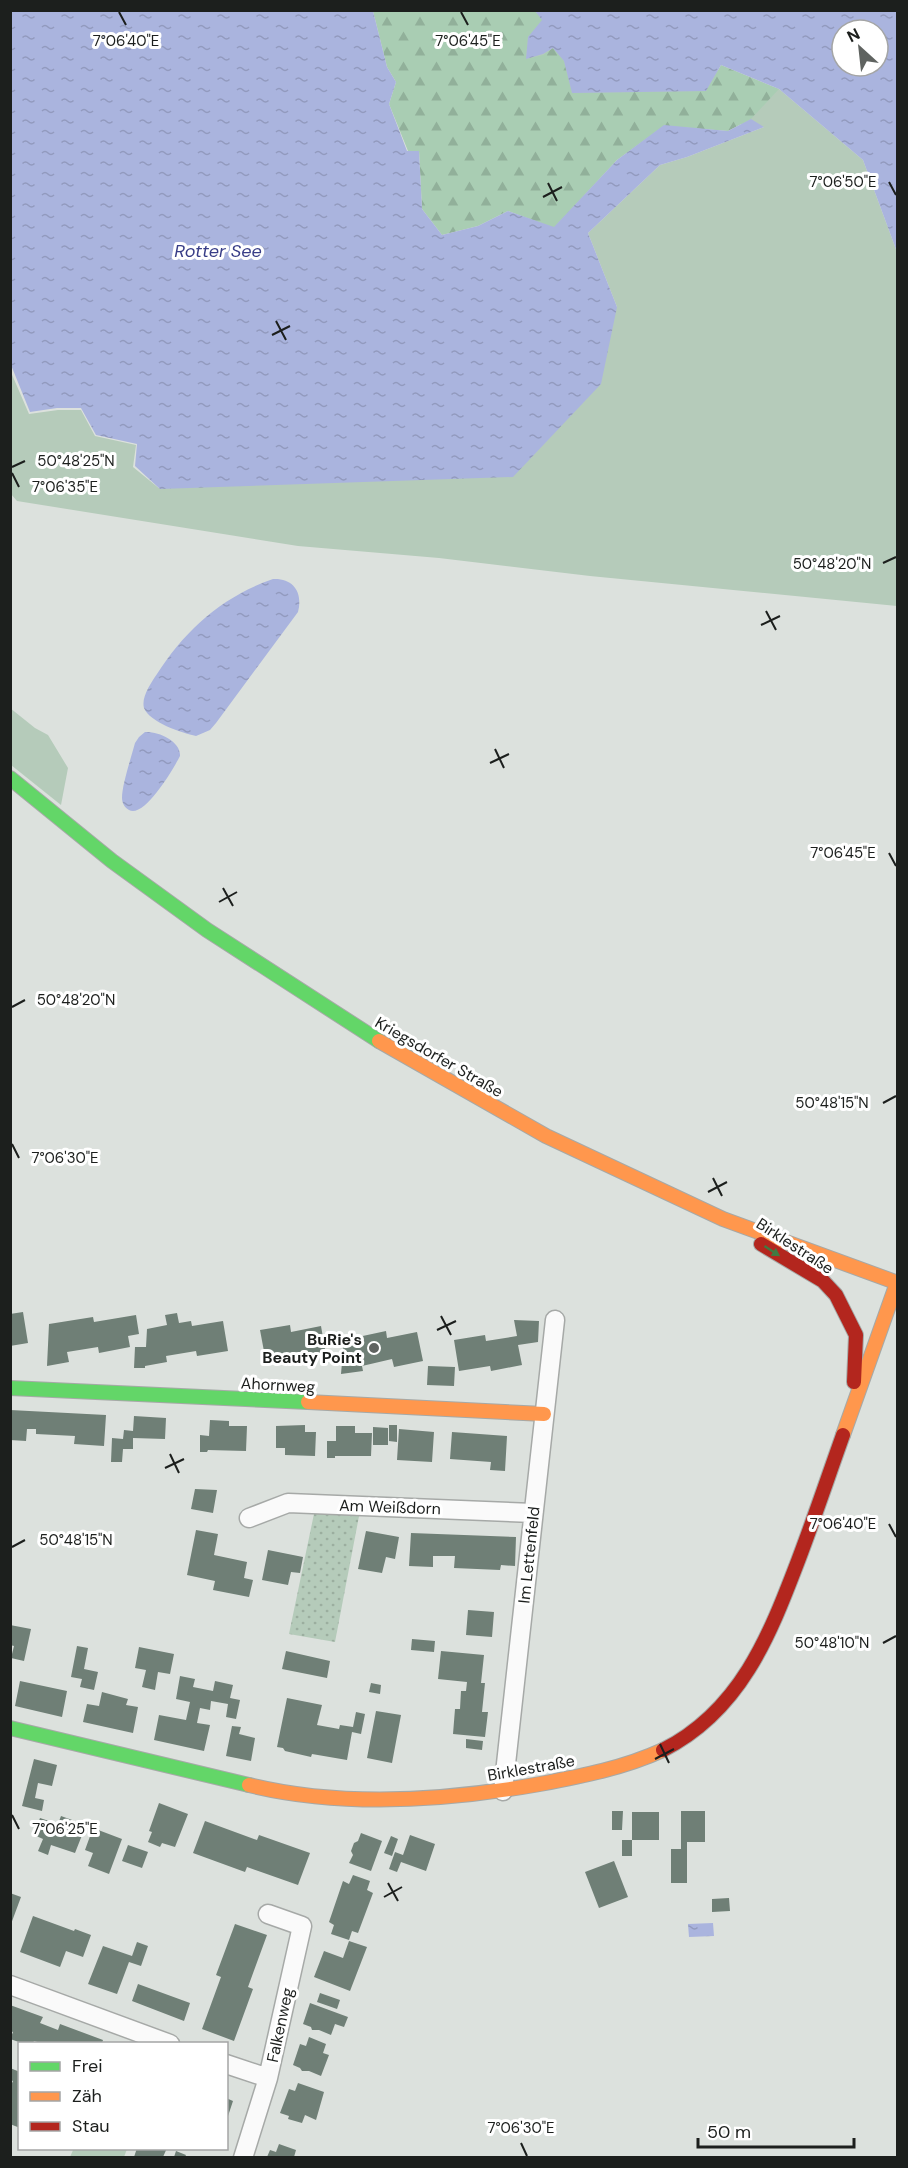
<svg xmlns="http://www.w3.org/2000/svg" width="908" height="2168" font-family="'DM Sans',sans-serif">
<defs>
<pattern id="forest-firs" width="22" height="20" patternUnits="userSpaceOnUse" patternTransform="scale(1.5)"><rect width="22" height="20" fill="#a9cdb3"/><path d="M5 1l3.5 6h-7zM16 11l3.5 6h-7z" fill="#91b09a"/></pattern>
<pattern id="garden-dots" width="8" height="8" patternUnits="userSpaceOnUse" patternTransform="scale(1.5)"><rect width="8" height="8" fill="#b5cbba"/><path d="M2 2h.1M6 6h.1" fill="none" stroke="#9bae9f" stroke-width="1.8" stroke-linecap="round"/></pattern>
<pattern id="water-ripples" width="26" height="14" patternUnits="userSpaceOnUse" patternTransform="scale(1.5)"><rect width="26" height="14" fill="#aab4de"/><path d="M2 4q2-2 4 0t4 0M15 11q2-2 4 0t4 0" fill="none" stroke="#929abe"/></pattern>
</defs>
<rect width="100%" height="100%" fill="#dce1dd"/>
<path fill="#b5cbba" d="M373,11H535L543,20L779,89L863,160L897,252V606L590,576L439,558L298,546L17,501L11,494L10,370L29,414L58,410H81L95,436L136,445L133,467L160,489L617,307L588,233L660,165L687,157L764,127L396,82Z
M10,708L35,728L48,735L68,768L61,805L11,765Z
M74,2148H127V2149L124,2157H70Z"/>
<path fill="url(#forest-firs)" d="M373,11H535L543,20L528,37L526,59L543,55L553,48L564,61L572,93L706,91L721,65L779,89L751,119L728,131L664,126L617,160L554,228L508,211L478,226L442,235L422,209L419,151H408L389,104L396,82L387,67Z"/>
<path fill="url(#garden-dots)" d="M315,1509L360,1511L335,1642L289,1634Z"/>
<path fill="url(#water-ripples)" fill-rule="evenodd" d="M10,11H373L387,67L396,82L389,104L407,151H419L422,209L442,235L478,226L508,211L554,227L617,160L664,125L728,131L751,119L764,127L687,157L660,165L588,233L617,307L601,384L513,477L160,489L135,466L137,444L96,435L81,408H57L30,412L11,365Z
M535,11H897V252L863,160L779,89L721,65L706,91L572,93L564,61L553,48L543,54L526,59L528,37L542,20ZM842,30H878V66H842Z
M273,579C294,578 303,593 298,612L216,723L210,730L196,736C182,733 149,722 144,708C141,697 151,683 157,674C185,630 223,596 273,579Z
M145,732C158,731 181,741 180,756C174,768 144,819 129,810C125,808 122,803 122,798C122,785 131,758 135,743L139,737Z
M713,1923L714,1936L689,1937L688,1924Z"/>
<path fill="#6f7f76" d="M23,1312L28,1343L10,1346V1314Z
M177,1313L179,1323L191,1321L192,1326L223,1321L228,1351L197,1356L196,1351L166,1356L167,1362L145,1366V1368H134L135,1347H146L147,1329L167,1325L165,1315Z
M136,1315L139,1334L128,1336L130,1347L99,1353L98,1347L67,1352L69,1362L47,1366L49,1324L93,1317L94,1322Z
M514,1320L539,1321L538,1342L518,1345L522,1365L491,1371L490,1366L459,1371L454,1340L485,1335L486,1341L517,1336Z
M290,1325L291,1332L321,1326L326,1355L297,1361L296,1356L266,1362L260,1330Z
M386,1331L387,1338L417,1332L423,1361L394,1367L392,1359L362,1366L363,1371L341,1374L344,1340Z
M428,1366L455,1367L454,1386L427,1385Z
M10,1410L106,1415L104,1446L74,1444L75,1436L36,1434V1429H27L26,1441L10,1440Z
M134,1416L166,1418L165,1439L133,1438V1449H123L122,1462H111L112,1438L123,1439L124,1430L133,1431Z
M210,1420L229,1421V1426H247L246,1451L208,1450L207,1452H200V1435L209,1436Z
M305,1425V1432H316L315,1456L285,1455V1448H276V1426Z
M389,1425H397V1442L389,1441Z
M336,1426H355V1433H372L371,1456H335V1458H327V1441H336Z
M373,1427L388,1428V1445H373Z
M399,1429L434,1432L432,1462L397,1460Z
M452,1432L507,1436L505,1471L490,1470L491,1462L450,1459Z
M195,1489L217,1490L213,1513L191,1509Z
M196,1530L218,1534L214,1555L247,1562L244,1578L253,1580L249,1597L213,1590L215,1581L187,1575Z
M366,1531L399,1537L395,1559L386,1557L382,1573L358,1569Z
M411,1533L516,1537L515,1566L501,1565L500,1570L454,1568L455,1556H433V1567L409,1566Z
M268,1550L303,1557L300,1573L291,1572L288,1585L262,1580Z
M468,1610L494,1612L492,1637L466,1635Z
M10,1625L31,1629L24,1661L11,1658L14,1646L10,1645Z
M412,1639L435,1641L434,1652L411,1650Z
M77,1646L88,1648L84,1669L98,1672L94,1690L80,1687L82,1679L71,1677Z
M139,1647L174,1654L170,1674L158,1672L155,1690L142,1687L146,1670L135,1668Z
M286,1651L330,1661L327,1678L282,1669Z
M441,1651L484,1655L481,1683H485L482,1712H488L485,1737L453,1734L455,1709H460L461,1691H466L467,1682L438,1679Z
M180,1676L195,1679L193,1687L213,1691L215,1681L233,1685L230,1698L240,1700L236,1719L226,1717L228,1704L211,1701L210,1710L200,1708L197,1723L210,1725L204,1751L154,1740L159,1715L186,1720L190,1702L176,1699Z
M20,1681L67,1691L62,1717L15,1706Z
M371,1683L381,1685L380,1694L369,1692Z
M102,1692L128,1699L126,1705L138,1707L133,1733L83,1722L87,1704L99,1706Z
M287,1698L322,1705L317,1725L339,1729L340,1725L353,1727L356,1712L365,1714L361,1734L352,1732L347,1760L312,1754L311,1757L285,1751L283,1748L277,1747Z
M376,1711L401,1715L392,1763L367,1758Z
M232,1726L241,1727L239,1734L255,1738L251,1761L226,1756Z
M466,1739L483,1741L482,1750L466,1748Z
M34,1759L57,1765L52,1786L38,1783L35,1798L44,1800L42,1811L22,1806Z
M159,1803L188,1814L175,1847L162,1843L160,1847L148,1842L152,1832L149,1831Z
M612,1811H623L622,1830H612Z
M681,1811H705V1842H687V1883H671V1849H681Z
M632,1812H659V1840H632V1856H622V1840H632Z
M61,1816L86,1825L75,1853L51,1845L48,1855L38,1851L43,1839L34,1835L40,1818L58,1824Z
M205,1821L257,1840L259,1835L310,1853L298,1885L247,1867L245,1872L193,1853Z
M93,1828L122,1839L109,1874L88,1866L93,1853L85,1850Z
M361,1833L382,1841L371,1871L349,1863L353,1855L351,1851L354,1843L358,1841Z
M410,1835L435,1844L426,1871L401,1862L397,1872L389,1869L395,1852L403,1855Z
M391,1836L398,1839L392,1856L384,1853Z
M128,1845L148,1852L142,1868L122,1861Z
M614,1861L628,1897L599,1908L585,1872Z
M353,1875L370,1881L367,1890L373,1893L358,1933L352,1931L349,1940L331,1934L334,1925L329,1922L343,1881L349,1884Z
M10,1893L21,1897L11,1924H10Z
M729,1898L730,1911L712,1912V1899Z
M33,1916L74,1931L75,1929L91,1935L83,1957L66,1951L60,1967L20,1952Z
M235,1924L267,1935L248,1987L253,1989L234,2041L202,2029L221,1977L216,1975Z
M349,1941L367,1947L350,1991L314,1977L324,1951L343,1958Z
M137,1942L148,1946L141,1966L129,1962L117,1994L88,1984L103,1946L132,1956Z
M138,1984L190,2003L184,2021L132,2001Z
M320,1993L340,2000L337,2009L317,2002Z
M310,2003L348,2017L344,2027L335,2024L331,2035L319,2030H312L311,2027L303,2024Z
M10,2005L43,2017L40,2023L58,2030L60,2024L103,2040L102,2043H41L34,2041L33,2043H22L10,2039L13,2032L10,2031Z
M309,2037L326,2044L323,2053L329,2055L321,2076L309,2071H302L300,2068L293,2065L300,2044L306,2046Z
M10,2068L20,2072V2128L10,2124V2087L13,2081L10,2080Z
M298,2083L324,2092L316,2120L305,2115L302,2123L288,2119L289,2116L280,2113L289,2089L295,2091Z
M226,2098L233,2101L227,2119H226Z
M279,2144L296,2150L294,2157H267L270,2150L276,2152Z
M137,2148H167L163,2157H134Z
M176,2151L186,2155L185,2157H174Z"/>
<g fill="none" stroke-linecap="round" stroke-linejoin="round">
<defs>
<path id="street" d="M249,1518L288,1503L533,1513
M503,1791L555,1320
M10,1985L170,2044
M226,2064L268,2078
M243,2158L268,2078L302,1926L268,1914"/>
<path id="fast" d="M10,778L112,861L207,930L379,1041
M10,1388L308,1402
M10,1728L249,1785"/>
<path id="slow" d="M379,1041L546,1136L723,1219L898,1283
M308,1402L544,1414
M843,1435L897,1283
M249,1785C343,1808 445,1801 540,1784C582,1776 624,1768 663,1750"/>
<path id="jam" d="M761,1244L823,1281L836,1295L856,1335L854,1382
M663,1750C740,1711 769,1637 798,1561C814,1519 828,1477 843,1435"/>
</defs>
<use href="#street" stroke="#a6a9a7" stroke-width="21"/>
<use href="#fast" stroke="#a6a9a7" stroke-width="16"/>
<use href="#slow" stroke="#a6a9a7" stroke-width="16"/>
<use href="#jam" stroke="#a6a9a7" stroke-width="16"/>
<use href="#street" stroke="#fafafa" stroke-width="18"/>
<use href="#fast" stroke="#63d668" stroke-width="14"/>
<use href="#slow" stroke="#ff974d" stroke-width="14"/>
<use href="#jam" stroke="#b3261e" stroke-width="14"/>
</g>
<defs><path id="oneway-solid" d="M-6-.8H1V-3.2L6.5 0L1 3.2V.8H-6Z" transform="scale(1.5)"/></defs>
<use fill="#407a42" href="#oneway-solid" transform="translate(772 1251) rotate(33)"/>
<path fill="none" stroke="#1c1f1d" stroke-width="2" d="M119,12L126,25M461,12L468,25M889,182L896,195M548,183L557,201M543,197L562,187M276,321L286,340M272,335L290,326M12,467L25,461M12,473L19,487M883,563L896,557M766,611L776,630M761,625L780,616M495,749L504,768M490,763L509,754M889,853L896,866M223,888L233,906M219,902L237,892M12,1007L25,1000M883,1103L896,1096M12,1144L19,1158M713,1178L722,1196M708,1192L727,1182M441,1316L451,1335M437,1330L456,1321M170,1454L179,1473M165,1468L184,1459M889,1524L896,1537M12,1547L25,1540M883,1643L896,1636M660,1744L669,1763M655,1759L674,1749M12,1815L19,1829M388,1883L398,1901M384,1897L402,1887M521,2143L527,2156"/>
<circle fill="#5f6360" stroke="#fff" stroke-width="2" cx="374" cy="1348" r="6"/>
<g text-anchor="middle" dominant-baseline="central" stroke-width="6" stroke-linejoin="round" paint-order="stroke">
<g font-size="16" fill="#1c1f1d" stroke="#fff">
<text transform="translate(439 1057) rotate(30)">Kriegsdorfer Straße</text>
<text transform="translate(795 1246) rotate(33)">Birklestraße</text>
<text transform="translate(278 1385) rotate(3)">Ahornweg</text>
<text transform="translate(390 1507) rotate(2)">Am Weißdorn</text>
<text transform="translate(529 1555) rotate(-84)">Im Lettenfeld</text>
<text transform="translate(531 1768) rotate(-10)">Birklestraße</text>
<text transform="translate(280 2025) rotate(-78)">Falkenweg</text>
</g>
<g font-size="16" font-weight="bold" fill="#1c1f1d" stroke="#fff" text-anchor="end">
<text x="362" y="1339">BuRie's<tspan x="362" dy="18">Beauty Point</tspan></text>
</g>
<g font-size="18" font-style="italic" fill="#383d87" stroke="#fff">
<text x="218" y="251">Rotter See</text>
</g>
</g>
<g font-size="15" text-anchor="middle" fill="#1c1f1d" stroke="#fff" stroke-width="6" stroke-linejoin="round" paint-order="stroke">
<text x="126" y="46">7°06'40"E</text>
<text x="468" y="46">7°06'45"E</text>
<text x="843" y="187">7°06'50"E</text>
<text x="76" y="466">50°48'25"N</text>
<text x="65" y="492">7°06'35"E</text>
<text x="832" y="569">50°48'20"N</text>
<text x="843" y="858">7°06'45"E</text>
<text x="76" y="1005">50°48'20"N</text>
<text x="832" y="1108">50°48'15"N</text>
<text x="65" y="1163">7°06'30"E</text>
<text x="843" y="1529">7°06'40"E</text>
<text x="76" y="1545">50°48'15"N</text>
<text x="832" y="1648">50°48'10"N</text>
<text x="65" y="1834">7°06'25"E</text>
<text x="521" y="2133">7°06'30"E</text>
</g>
<rect width="908" height="2168" fill="none" stroke="#1c1f1d" stroke-width="24"/>
<rect x="18" y="2042" width="210" height="108" fill="#ffffff" stroke="#a4a5a5" stroke-width="1.5"/>
<rect x="30" y="2062" width="30" height="9" fill="#63d668" stroke="#a4a5a5" stroke-width="1.5"/>
<text x="72" y="2072" font-size="18" fill="#1c1f1d">Frei</text>
<rect x="30" y="2092" width="30" height="9" fill="#ff974d" stroke="#a4a5a5" stroke-width="1.5"/>
<text x="72" y="2102" font-size="18" fill="#1c1f1d">Zäh</text>
<rect x="30" y="2122" width="30" height="9" fill="#b3261e" stroke="#a4a5a5" stroke-width="1.5"/>
<text x="72" y="2132" font-size="18" fill="#1c1f1d">Stau</text>
<g transform="translate(860 48) rotate(333)"><circle r="28" fill="#ffffff" stroke="#a4a5a5" stroke-width="1.5"/>
<path d="M0-4.5L10 22L0 15L-10 22Z" fill="#5f6360"/>
<text y="-9" font-size="16" font-weight="bold" text-anchor="middle" fill="#1c1f1d">N</text>
</g>
<path d="M698 2138v9h156v-9" fill="none" stroke="#1c1f1d" stroke-width="3"/>
<text x="707" y="2138" font-size="18" fill="#1c1f1d" stroke="#ffffff" stroke-width="4.5" paint-order="stroke">50 m</text>
</svg>
